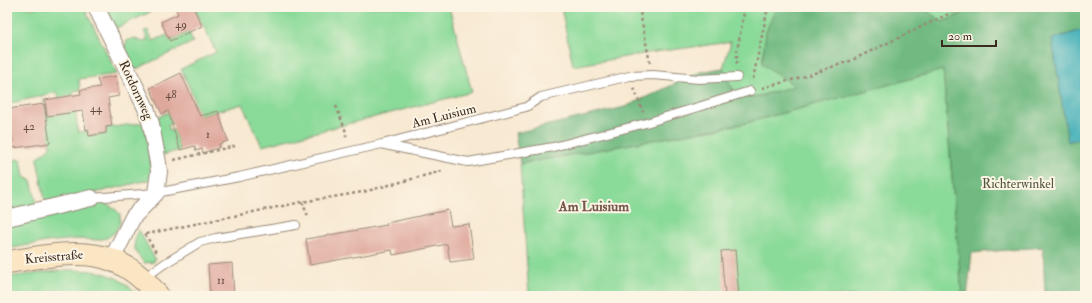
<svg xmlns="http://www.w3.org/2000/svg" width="1092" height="303" font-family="'IM FELL Double Pica',serif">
<rect width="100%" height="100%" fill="#fcf5e5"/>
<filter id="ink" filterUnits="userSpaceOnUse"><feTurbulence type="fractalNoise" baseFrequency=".025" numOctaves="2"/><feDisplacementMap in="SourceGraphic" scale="8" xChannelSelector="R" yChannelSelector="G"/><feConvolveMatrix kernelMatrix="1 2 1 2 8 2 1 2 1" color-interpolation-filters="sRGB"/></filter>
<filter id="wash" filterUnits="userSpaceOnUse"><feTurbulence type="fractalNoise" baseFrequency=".012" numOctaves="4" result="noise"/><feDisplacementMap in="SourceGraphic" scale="16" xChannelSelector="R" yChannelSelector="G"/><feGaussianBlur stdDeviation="0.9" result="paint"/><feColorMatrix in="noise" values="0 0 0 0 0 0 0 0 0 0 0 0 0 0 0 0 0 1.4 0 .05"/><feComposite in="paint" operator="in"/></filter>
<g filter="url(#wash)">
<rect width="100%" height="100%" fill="#f8e9d2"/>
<path fill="#8ada99" stroke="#62825c" d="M7,7H31L32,9L36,7H84L117,74L79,79L80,90L73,91L78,132L88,131L90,136L106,134V128L142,123L146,133L153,179L49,204L45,200L37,159L50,147L43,100L45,99L47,109L59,107L58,92L7,104Z
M101,7H161L112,30Z
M194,7H449L472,92L262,146L242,104L168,125L170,131L174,130L180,150L163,155L154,119L195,100L181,69L216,52Z
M561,7H977L912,35L849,71L759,96L739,98L729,83L723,68L731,42L648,53L573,66Z
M148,30L153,41L167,35L170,41L189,32L193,42L132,71L123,50L127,41L133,38L143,42L148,40L144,31Z
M943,70L962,296H529L520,164L742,124Z
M7,141L10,160L21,159L24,177L31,180L37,204L8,214Z
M98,201C107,204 114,207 120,214V224L114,233L107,238L98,240L77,239L46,242L7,249V222Z
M139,230L155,259L154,262L144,263C134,250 131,246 139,230Z
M66,270C99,270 115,272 140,296H7V277Z"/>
<path fill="#6fba81" stroke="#557250" d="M776,7H926L924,9L943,22L977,7H1085V29L1052,39L1068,142L1085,137V296H1045L1043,247L972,253L967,296H962L943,70L742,124L520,164L515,133L625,107L700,72L723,68L729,83L739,98L759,96L795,86L762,64L766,32Z"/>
<path fill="#3fafb8" stroke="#3d6c6b" d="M1085,29V137L1068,142L1052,39Z"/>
<g id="blocks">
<path fill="#dfa89d" d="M175,7H193L202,26L170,41L161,22L178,14Z
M181,73L200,116L218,111L228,141L219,144L220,147L203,153L202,149L196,151L195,146L180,150L168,111L162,114L150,88Z
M116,76L119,96L108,98L112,126L106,127V133L89,136L88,129L86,130L83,111L47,116L45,100L81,94L80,90L100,87L97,79Z
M44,104L50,143L14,148L8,109Z
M448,210L451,226L469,224L474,259L450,262L447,244L393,255L392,250L310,265L306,239L387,225L386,223Z
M735,250L739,296H725L721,251Z
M232,263L234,296H210L208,265Z"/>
</g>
</g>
<g filter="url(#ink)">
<use href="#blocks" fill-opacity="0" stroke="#9a8a78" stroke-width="1"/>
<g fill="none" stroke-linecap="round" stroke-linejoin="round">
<defs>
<path id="lane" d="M385,145L468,162L553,147L646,123L750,91
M91,198L156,193L239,177L382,144L526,107L541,97L630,76L653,75L699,79L737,77
M143,279L164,264L200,242L216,238L296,225"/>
<path id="street" d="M96,7L146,108L151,124L158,163L159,172L156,193L133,217L112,259
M7,218L91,198"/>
<path id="secondary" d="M7,262C69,253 114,240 158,296"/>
</defs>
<use href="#lane" stroke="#9a8a78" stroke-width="10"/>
<use href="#street" stroke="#9a8a78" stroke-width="18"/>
<use href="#secondary" stroke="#9a8a78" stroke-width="24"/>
<path stroke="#9a8a78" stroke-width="2.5" stroke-dasharray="3 3" stroke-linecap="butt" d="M639,7L650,63
M737,64V51L745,7
M753,79L768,7
M634,88L643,112
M762,88L802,77L850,61L963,7
M336,106L346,132V140
M174,160L235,146
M302,202L308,216L307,218
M145,234L157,254
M146,234L302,202L363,192L442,171"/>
<use href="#lane" stroke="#fff" stroke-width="8"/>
<use href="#street" stroke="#fff" stroke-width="16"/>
<use href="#secondary" stroke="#fbe6c4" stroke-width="22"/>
</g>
</g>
<g text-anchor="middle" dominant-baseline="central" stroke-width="4" stroke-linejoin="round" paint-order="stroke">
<g font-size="11" fill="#644a3e">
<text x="181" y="24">49</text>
<text x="171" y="94">48</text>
<text x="96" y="108">44</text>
<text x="29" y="126">42</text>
<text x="208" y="134">1</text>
<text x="221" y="280">11</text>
</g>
<g font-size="13" fill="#3b2a1e" stroke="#fcf5e5">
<text transform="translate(136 90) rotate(65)">Rotdornweg</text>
<text transform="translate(444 116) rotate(-14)">Am Luisium</text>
<text transform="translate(54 257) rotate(-5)">Kreisstraße</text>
</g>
<g font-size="13" fill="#4f563d" stroke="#fcf5e5">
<text x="1018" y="184">Richterwinkel</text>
</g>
<g font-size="14" font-weight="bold" fill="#74564a" stroke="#fcf5e5">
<text x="594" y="206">Am Luisium</text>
</g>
</g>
<rect width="1092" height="303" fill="none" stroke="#fcf5e5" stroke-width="24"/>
<path d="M942 40v6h54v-6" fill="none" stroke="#3b2a1e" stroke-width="2"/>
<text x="948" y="40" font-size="12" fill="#3b2a1e" stroke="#fcf5e5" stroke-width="3" paint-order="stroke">20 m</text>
</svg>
